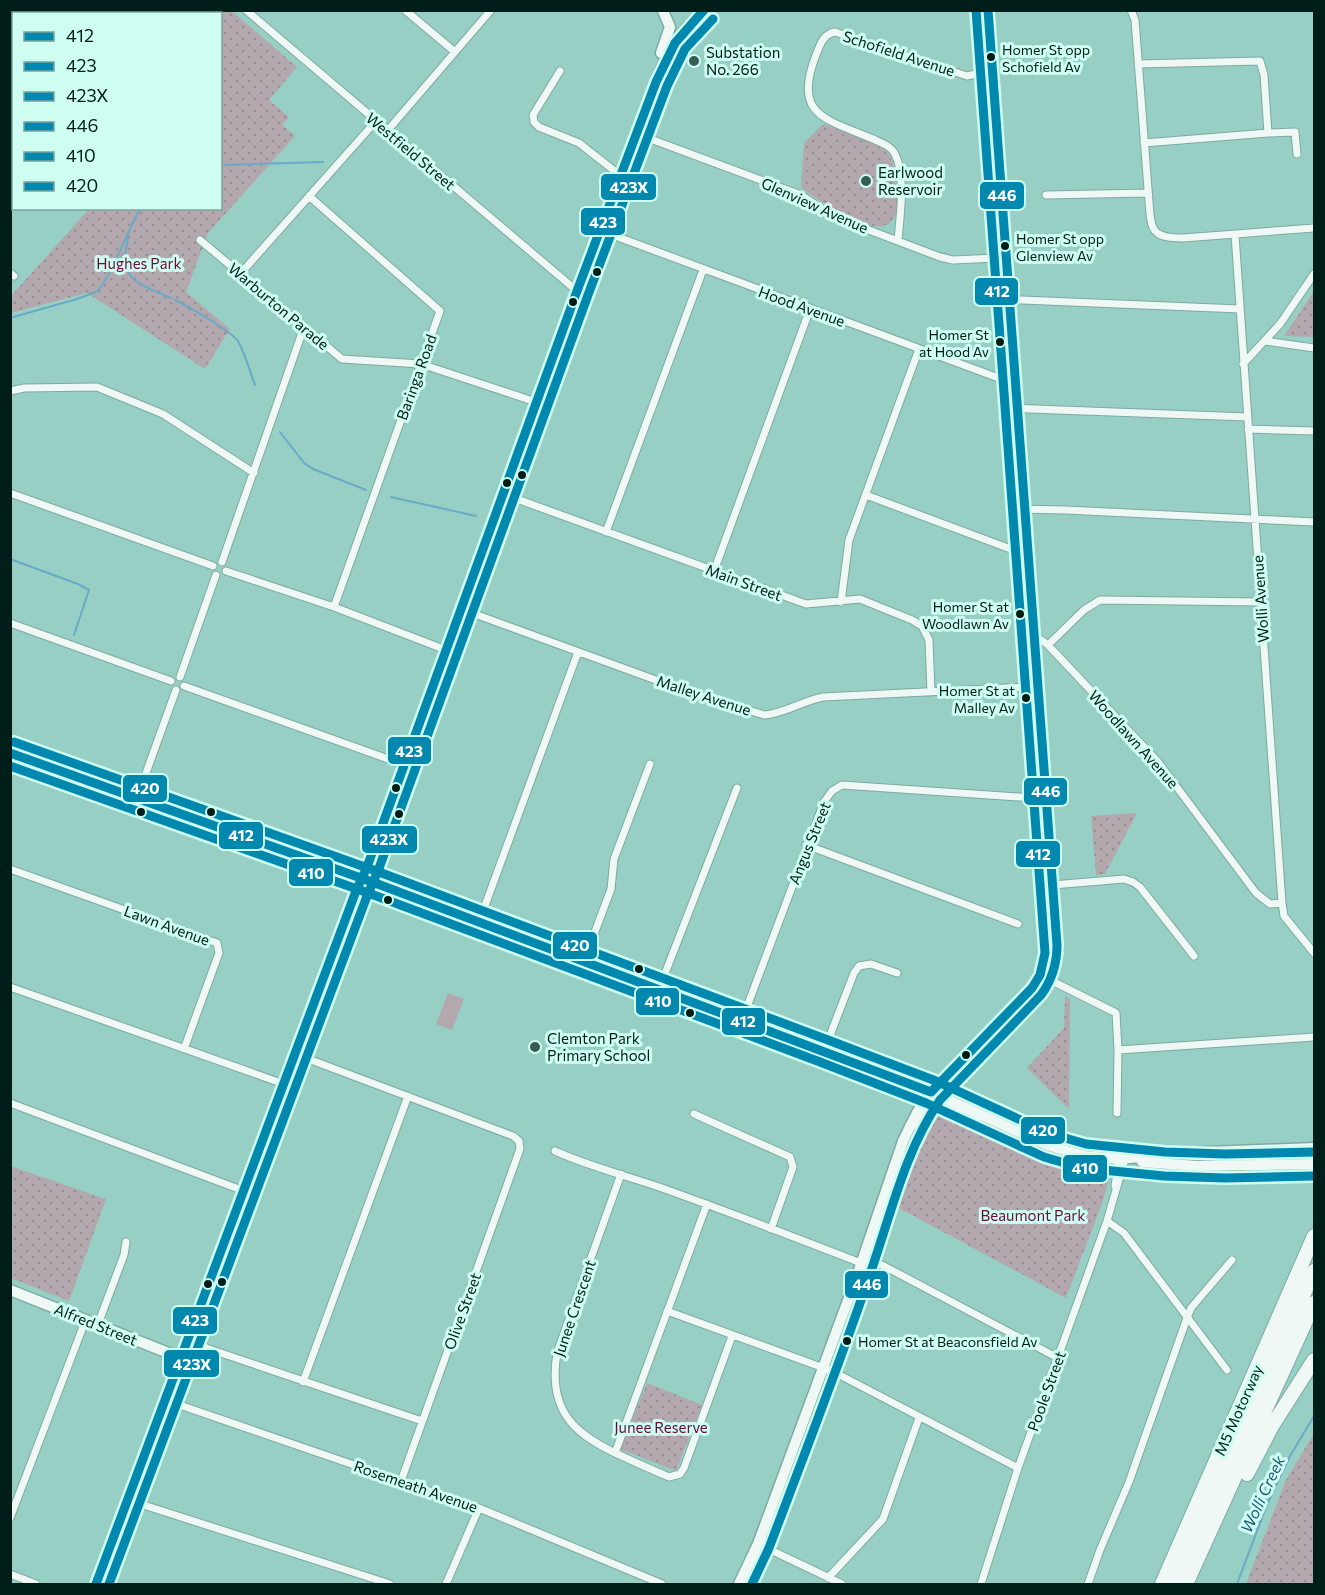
<svg xmlns="http://www.w3.org/2000/svg" width="1325" height="1595" font-family="Commissioner,sans-serif">
<defs>
<pattern id="park-dots" width="8" height="8" patternUnits="userSpaceOnUse" patternTransform="scale(1.5)"><rect width="8" height="8" fill="#b4a8af"/><path d="M2 2h.1M6 6h.1" fill="none" stroke="#999096" stroke-width="1.8" stroke-linecap="round"/></pattern>
</defs>
<rect width="100%" height="100%" fill="#98cfc4"/>
<path fill="#b4a8af" d="M448,993L464,999L452,1030L436,1024Z"/>
<path fill="url(#park-dots)" d="M99,11H232L297,67L269,100L289,117L282,125L295,136L208,233L186,292L230,329L205,369L87,293L11,313V296L89,209L142,208L144,210L145,208H220V14L96,13Z
M823,124C838,130 877,142 887,152C896,162 895,178 896,191C897,200 899,210 894,218C879,245 817,199 801,188L804,143Z
M1314,291V337L1284,336Z
M1137,813L1105,874L1096,875L1091,816Z
M1065,996L1070,999L1069,1109L1027,1068L1064,1028Z
M928,1116H952L1037,1155L1068,1167L1100,1170L1108,1175L1109,1179L1103,1201L1066,1298L893,1205L913,1146Z
M10,1166L106,1199L69,1301L11,1278Z
M647,1383L702,1405L676,1471L620,1449Z
M1314,1433V1584H1246L1286,1480Z"/>
<g fill="none" stroke-linecap="round" stroke-linejoin="round">
<path stroke="#68abc8" stroke-width="2" d="M220,165L323,162
M128,238C118,281 137,283 171,298
M175,300C186,305 232,332 238,341C245,354 250,371 255,385
M10,318L77,299L98,291L109,274L140,208
M280,432L304,463L313,469L366,490
M391,497L476,516
M10,559L78,584L89,590L74,635
M1237,1584L1268,1502L1290,1456L1314,1416"/>
<defs>
<path id="street" d="M246,10L577,291
M405,10L455,52
M1131,10L1135,20L1149,202C1151,231 1152,238 1183,238L1314,228
M1138,64L1260,61L1264,75L1268,133L1144,143
M560,71L533,115L534,122L539,127L579,143L621,176
M10,92L14,95
M388,130L491,10
M1268,133L1295,132L1297,154
M637,134L801,195L832,216L940,257L953,260L996,258
M1046,195L1148,193
M309,196L440,311L334,607
M599,230L1004,380
M1235,235L1282,903L1284,916L1314,953
M200,240L342,359L421,364L536,402
M898,240C900,217 906,175 895,154C891,146 882,143 873,139C826,119 792,116 816,55C820,45 823,34 835,32L967,76L981,73
M10,273L14,276
M241,273L376,121
M998,299L1240,309
M1265,341L1314,348
M1243,364L1280,324L1314,274
M10,391L24,388L97,387L163,414L254,473
M1006,408L1247,417
M1248,429L1314,431
M10,493L213,566
M503,494L806,604L860,599L912,620L922,626L929,640L931,692
M866,495L1016,551
M1013,509L1066,510L1314,522
M606,532L703,270
M222,562L304,327
M226,571L334,607L446,650
M714,571L810,309
M841,602L849,540L919,349
M461,609L686,691L764,715C784,714 802,701 823,697L1026,687
M10,623L171,681
M1023,639H1040L1048,645L1158,762L1256,893L1270,904L1282,903
M1048,645L1084,610L1100,600L1260,602
M180,677L216,575
M184,686L405,765
M137,798L176,690
M806,845L1018,924
M10,869L217,943L219,953L184,1049
M1040,886L1124,879L1133,882L1140,887L1194,956
M479,922L578,652
M584,961L611,889L614,859L650,764
M1040,975L1116,1013L1118,1050L1117,1113
M10,987L284,1084
M659,989L737,788
M742,1020L824,802L832,791L842,785L1034,798
M1118,1050L1314,1037
M824,1051L854,973L859,966L871,964L897,973
M295,1054L513,1136L519,1141L520,1149L401,1481
M10,1103L244,1191
M694,1114L790,1157L793,1167L771,1229
M555,1151C588,1166 624,1175 659,1187C727,1211 794,1237 861,1263
M621,1174L557,1353C547,1413 576,1436 626,1458C641,1465 655,1471 669,1477L680,1474L684,1468L732,1336
M1115,1186L1119,1159
M1107,1221L1124,1233L1227,1370
M863,1257L884,1266L1058,1358
M667,1311L832,1371L1018,1468
M98,1324L124,1255L126,1242
M190,1333L206,1348L422,1421
M303,1382L408,1096
M165,1400L479,1508L662,1584
M615,1453L707,1204
M128,1500L390,1584
M10,1518L86,1319
M758,1544L842,1584
M10,1574L36,1584
M828,1578L883,1519L919,1418
M446,1584L479,1508
M981,1584L1018,1468L1107,1221L1125,1159
M1088,1584L1100,1550L1129,1482L1187,1318L1191,1308L1232,1260"/>
<path id="secondary" d="M661,53L670,27L663,11
M10,1290L181,1358
M96,1584L356,891L367,867L577,291L656,82C669,48 677,35 705,10
M739,1584L758,1544L857,1276L903,1141L918,1111L931,1092L1032,988C1041,975 1045,962 1045,946L976,10"/>
<path id="primary" d="M10,753L375,883L824,1051L931,1092L1047,1145L1084,1156L1119,1159L1183,1153L1314,1148
M910,1126C941,1095 942,1114 976,1118
M1142,1162L1197,1166L1314,1164"/>
<path id="highway" d="M1247,1474L1272,1426L1314,1360
M1162,1584L1314,1236
M1175,1584L1314,1271
M1186,1584L1314,1303"/>
</defs>
<use href="#street" stroke="#7caaa1" stroke-width="9"/>
<use href="#secondary" stroke="#7caaa1" stroke-width="13"/>
<use href="#primary" stroke="#7caaa1" stroke-width="13"/>
<use href="#highway" stroke="#7caaa1" stroke-width="16"/>
<use href="#street" stroke="#f0f8f6" stroke-width="7"/>
<use href="#secondary" stroke="#f0f8f6" stroke-width="10"/>
<use href="#primary" stroke="#f0f8f6" stroke-width="10"/>
<use href="#highway" stroke="#f0f8f6" stroke-width="14"/>
<defs>
<path id="bus-1" d="M10,753L375,883L931,1092
M931,1092L1032,988L1040,975L1045,953L976,10"/>
<path id="bus-2" d="M96,1584L356,891L367,867L577,291L656,82L675,43L704,10"/>
<path id="bus-3" d="M109,1584L367,896L378,871L588,295L667,86L685,49L713,19"/>
<path id="bus-4" d="M752,1584L769,1548C803,1458 838,1368 869,1277C890,1218 904,1152 940,1100L1041,995C1052,980 1057,964 1057,945L988,10"/>
<path id="bus-5" d="M10,766L371,894L820,1062L926,1103L1044,1157L1082,1168L1164,1176L1225,1178L1314,1176"/>
<path id="bus-6" d="M14,742L379,872L828,1040L936,1081L1051,1134L1086,1144L1165,1152L1225,1154L1314,1152"/>
</defs>
<use href="#bus-1" stroke="#cefdf2" stroke-width="14"/>
<use href="#bus-2" stroke="#cefdf2" stroke-width="14"/>
<use href="#bus-3" stroke="#cefdf2" stroke-width="14"/>
<use href="#bus-4" stroke="#cefdf2" stroke-width="14"/>
<use href="#bus-5" stroke="#cefdf2" stroke-width="14"/>
<use href="#bus-6" stroke="#cefdf2" stroke-width="14"/>
<use href="#bus-1" stroke="#0088af" stroke-width="9"/>
<use href="#bus-2" stroke="#0088af" stroke-width="9"/>
<use href="#bus-3" stroke="#0088af" stroke-width="9"/>
<use href="#bus-4" stroke="#0088af" stroke-width="9"/>
<use href="#bus-5" stroke="#0088af" stroke-width="9"/>
<use href="#bus-6" stroke="#0088af" stroke-width="9"/>
</g>
<g fill="#001e19" stroke="#cefdf2" stroke-width="2">
<circle cx="991" cy="57" r="5"/>
<circle cx="1005" cy="246" r="5"/>
<circle cx="597" cy="272" r="5"/>
<circle cx="573" cy="302" r="5"/>
<circle cx="1000" cy="342" r="5"/>
<circle cx="522" cy="475" r="5"/>
<circle cx="507" cy="483" r="5"/>
<circle cx="1020" cy="614" r="5"/>
<circle cx="1026" cy="698" r="5"/>
<circle cx="396" cy="788" r="5"/>
<circle cx="141" cy="812" r="5"/>
<circle cx="211" cy="812" r="5"/>
<circle cx="399" cy="814" r="5"/>
<circle cx="388" cy="900" r="5"/>
<circle cx="639" cy="969" r="5"/>
<circle cx="690" cy="1013" r="5"/>
<circle cx="966" cy="1055" r="5"/>
<circle cx="222" cy="1282" r="5"/>
<circle cx="208" cy="1284" r="5"/>
<circle cx="847" cy="1341" r="5"/>
</g>
<g fill="#355c55" stroke="#cefdf2" stroke-width="2">
<circle cx="694" cy="61" r="6"/>
<circle cx="866" cy="181" r="6"/>
<circle cx="535" cy="1047" r="6"/>
</g>
<g text-anchor="middle" dominant-baseline="central" stroke-width="6" stroke-linejoin="round" paint-order="stroke">
<g font-size="14" fill="#001e19" stroke="#cefdf2" text-anchor="start">
<text x="1002" y="49">Homer St opp<tspan x="1002" dy="17">Schofield Av</tspan></text>
<text x="1016" y="238">Homer St opp<tspan x="1016" dy="17">Glenview Av</tspan></text>
<text x="989" y="334" text-anchor="end">Homer St<tspan x="989" dy="17">at Hood Av</tspan></text>
<text x="1009" y="606" text-anchor="end">Homer St at<tspan x="1009" dy="17">Woodlawn Av</tspan></text>
<text x="1015" y="690" text-anchor="end">Homer St at<tspan x="1015" dy="17">Malley Av</tspan></text>
<text x="858" y="1341">Homer St at Beaconsfield Av</text>
</g>
<g font-size="15" fill="#001e19" stroke="#cefdf2" text-anchor="start">
<text x="706" y="52">Substation<tspan x="706" dy="17">No. 266</tspan></text>
<text x="878" y="172">Earlwood<tspan x="878" dy="17">Reservoir</tspan></text>
<text x="547" y="1038">Clemton Park<tspan x="547" dy="17">Primary School</tspan></text>
</g>
<g font-size="15" fill="#001e19" stroke="#cefdf2">
<text transform="translate(899 53) rotate(18)">Schofield Avenue</text>
<text transform="translate(411 151) rotate(40)">Westfield Street</text>
<text transform="translate(815 205) rotate(24)">Glenview Avenue</text>
<text transform="translate(279 306) rotate(40)">Warburton Parade</text>
<text transform="translate(802 306) rotate(20)">Hood Avenue</text>
<text transform="translate(416 377) rotate(-70)">Baringa Road</text>
<text transform="translate(744 582) rotate(20)">Main Street</text>
<text transform="translate(1260 599) rotate(-94)">Wolli Avenue</text>
<text transform="translate(704 695) rotate(18)">Malley Avenue</text>
<text transform="translate(1134 739) rotate(48)">Woodlawn Avenue</text>
<text transform="translate(809 843) rotate(-68)">Angus Street</text>
<text transform="translate(167 925) rotate(20)">Lawn Avenue</text>
<text transform="translate(574 1308) rotate(-71)">Junee Crescent</text>
<text transform="translate(462 1311) rotate(-70)">Olive Street</text>
<text transform="translate(96 1324) rotate(22)">Alfred Street</text>
<text transform="translate(1046 1391) rotate(-70)">Poole Street</text>
<text transform="translate(1238 1410) rotate(-66)">M5 Motorway</text>
<text transform="translate(416 1486) rotate(19)">Rosemeath Avenue</text>
</g>
<g font-size="15" fill="#6b0c39" stroke="#cefdf2">
<text x="139" y="263">Hughes Park</text>
<text x="1033" y="1215">Beaumont Park</text>
<text x="661" y="1427">Junee Reserve</text>
</g>
<g font-size="16" font-style="italic" fill="#215778" stroke="#cefdf2">
<text transform="translate(1262 1494) rotate(-65)">Wolli Creek</text>
</g>
</g>
<g stroke="#cefdf2" stroke-width="2">
<rect x="600" y="173" width="57" height="28" rx="6" fill="#0088af"/>
<rect x="979" y="181" width="46" height="29" rx="6" fill="#0088af"/>
<rect x="580" y="207" width="46" height="29" rx="6" fill="#0088af"/>
<rect x="974" y="277" width="45" height="29" rx="6" fill="#0088af"/>
<rect x="387" y="736" width="45" height="29" rx="6" fill="#0088af"/>
<rect x="122" y="774" width="46" height="29" rx="6" fill="#0088af"/>
<rect x="1023" y="777" width="45" height="29" rx="6" fill="#0088af"/>
<rect x="218" y="821" width="46" height="29" rx="6" fill="#0088af"/>
<rect x="361" y="825" width="57" height="29" rx="6" fill="#0088af"/>
<rect x="1015" y="840" width="46" height="28" rx="6" fill="#0088af"/>
<rect x="288" y="858" width="46" height="29" rx="6" fill="#0088af"/>
<rect x="552" y="931" width="46" height="29" rx="6" fill="#0088af"/>
<rect x="635" y="987" width="45" height="29" rx="6" fill="#0088af"/>
<rect x="721" y="1007" width="45" height="29" rx="6" fill="#0088af"/>
<rect x="1020" y="1116" width="46" height="29" rx="6" fill="#0088af"/>
<rect x="1062" y="1154" width="46" height="29" rx="6" fill="#0088af"/>
<rect x="844" y="1270" width="45" height="29" rx="6" fill="#0088af"/>
<rect x="172" y="1306" width="46" height="29" rx="6" fill="#0088af"/>
<rect x="163" y="1349" width="57" height="29" rx="6" fill="#0088af"/>
</g>
<g font-size="16" text-anchor="middle" font-weight="bold" fill="#fff">
<text x="629" y="193">423X</text>
<text x="1002" y="201">446</text>
<text x="603" y="228">423</text>
<text x="997" y="297">412</text>
<text x="409" y="757">423</text>
<text x="145" y="794">420</text>
<text x="1046" y="797">446</text>
<text x="241" y="841">412</text>
<text x="389" y="845">423X</text>
<text x="1038" y="860">412</text>
<text x="311" y="879">410</text>
<text x="575" y="951">420</text>
<text x="658" y="1007">410</text>
<text x="743" y="1027">412</text>
<text x="1043" y="1136">420</text>
<text x="1085" y="1174">410</text>
<text x="867" y="1290">446</text>
<text x="195" y="1326">423</text>
<text x="192" y="1370">423X</text>
</g>
<rect width="1325" height="1595" fill="none" stroke="#001e19" stroke-width="24"/>
<rect x="12" y="12" width="210" height="198" fill="#cefdf2" stroke="#7ca49b" stroke-width="1.5"/>
<rect x="24" y="32" width="30" height="9" fill="#0088af" stroke="#7ca49b" stroke-width="1.5"/>
<text x="66" y="42" font-size="18" fill="#001e19">412</text>
<rect x="24" y="62" width="30" height="9" fill="#0088af" stroke="#7ca49b" stroke-width="1.5"/>
<text x="66" y="72" font-size="18" fill="#001e19">423</text>
<rect x="24" y="92" width="30" height="9" fill="#0088af" stroke="#7ca49b" stroke-width="1.5"/>
<text x="66" y="102" font-size="18" fill="#001e19">423X</text>
<rect x="24" y="122" width="30" height="9" fill="#0088af" stroke="#7ca49b" stroke-width="1.5"/>
<text x="66" y="132" font-size="18" fill="#001e19">446</text>
<rect x="24" y="152" width="30" height="9" fill="#0088af" stroke="#7ca49b" stroke-width="1.5"/>
<text x="66" y="162" font-size="18" fill="#001e19">410</text>
<rect x="24" y="182" width="30" height="9" fill="#0088af" stroke="#7ca49b" stroke-width="1.5"/>
<text x="66" y="192" font-size="18" fill="#001e19">420</text>
</svg>
